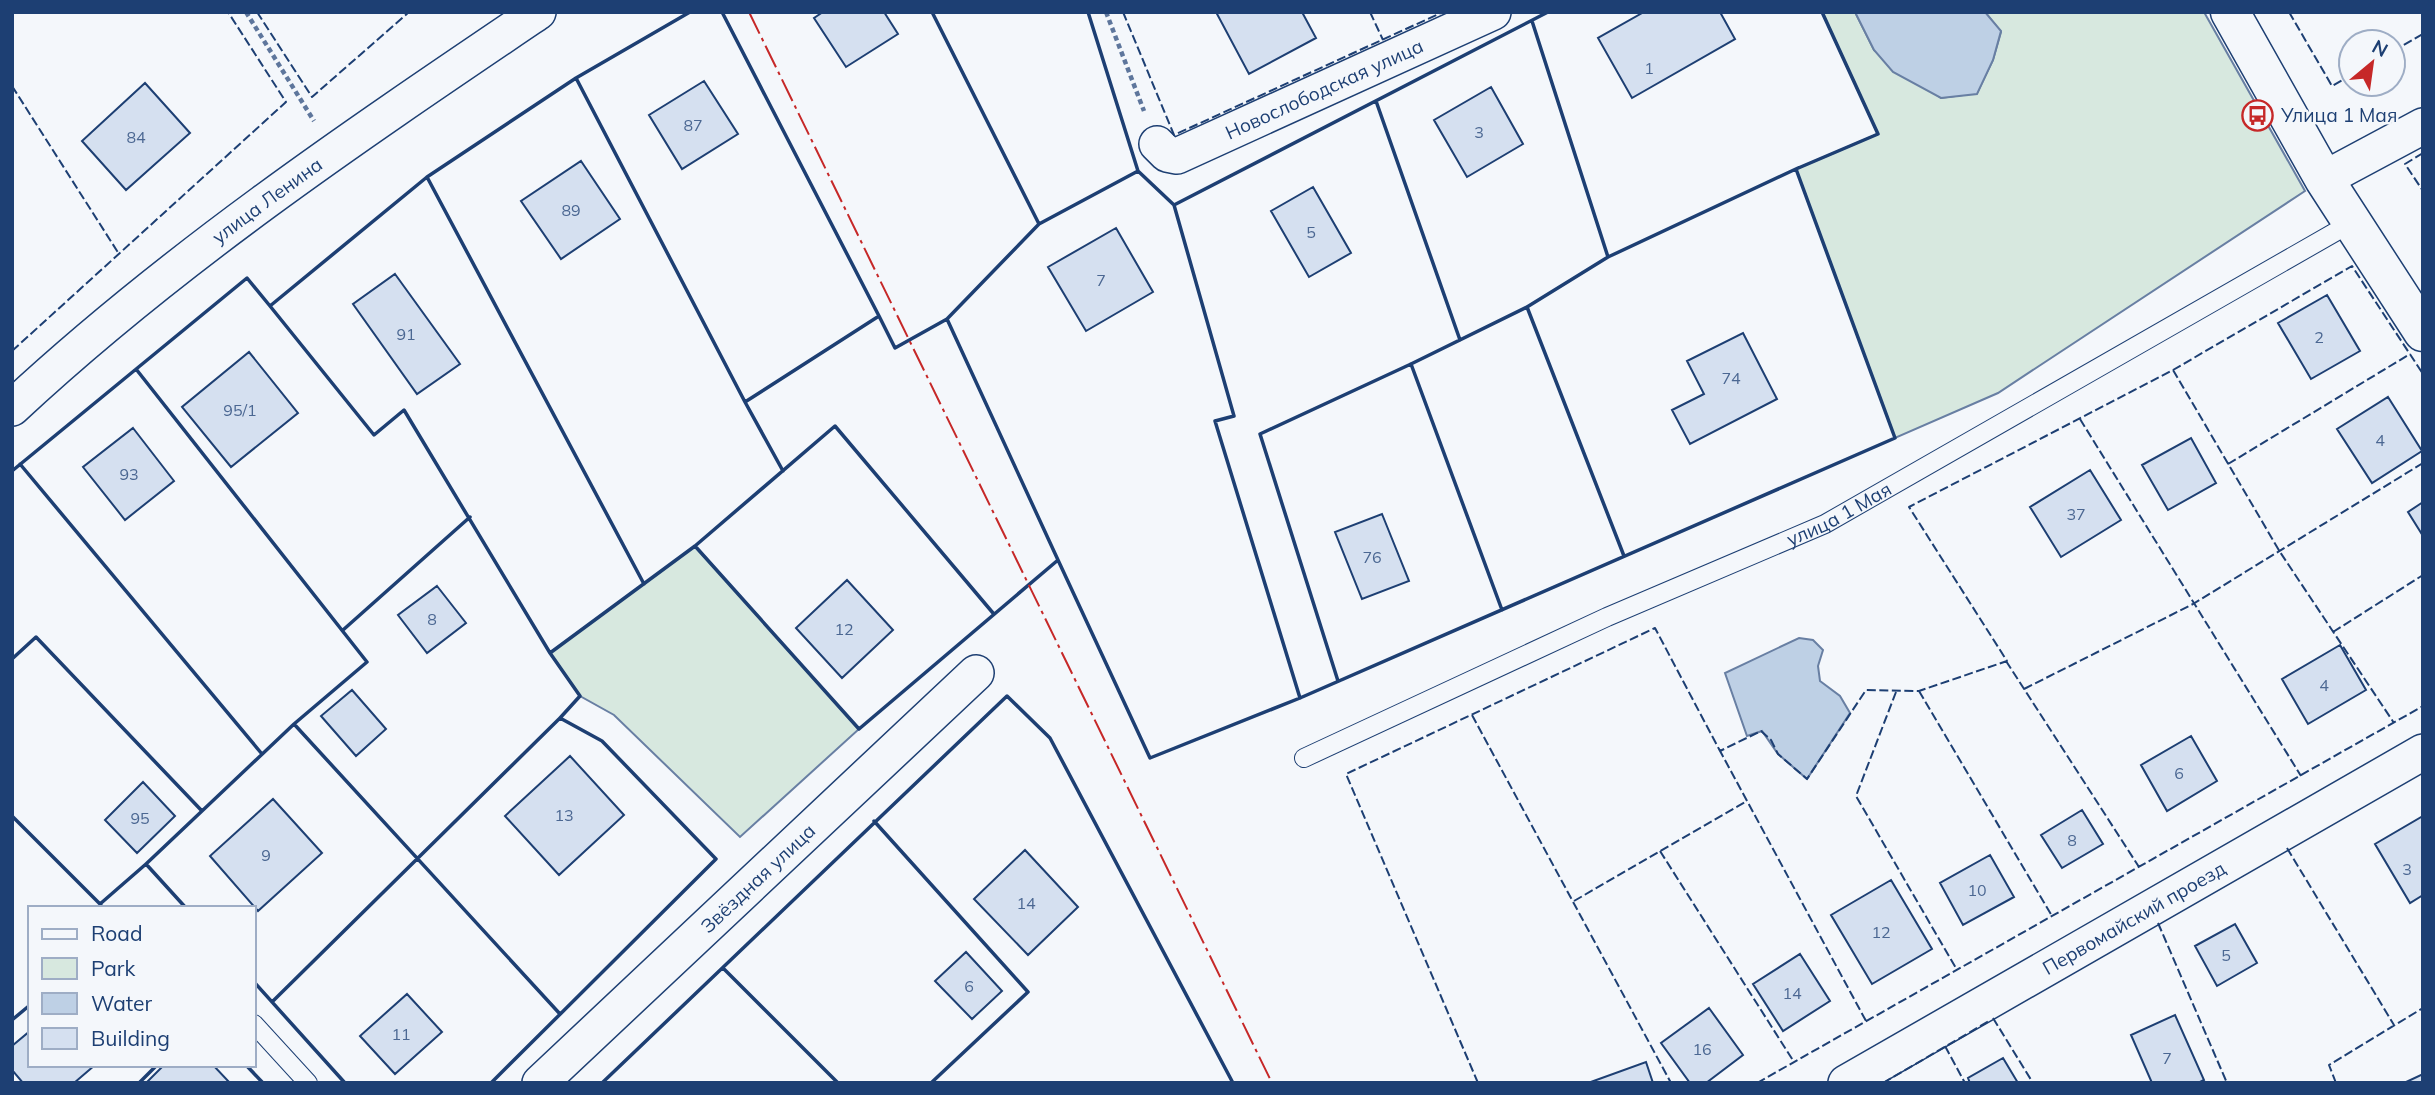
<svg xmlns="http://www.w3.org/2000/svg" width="2435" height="1095" font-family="Mulish,sans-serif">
<rect width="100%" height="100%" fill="#f4f7fb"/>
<path fill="#d7e8df" stroke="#687fa3" stroke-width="2" d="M1822,12H1855L1874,50L1941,98L1977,93L1993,60L2001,32L1985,12H2204L2305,191L1998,393L1895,438L1796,169L1878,134Z
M695,546L859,729L740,837L614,715L580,696L550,653Z"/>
<path fill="#bed0e5" stroke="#687fa3" stroke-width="2" d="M1855,12H1985L2001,31L1993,60L1977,94L1941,98L1893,72L1874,50Z
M1799,638L1813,640L1823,650L1818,666L1820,681L1840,696L1850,713L1807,779L1778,754L1762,731L1747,736L1725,673Z"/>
<path fill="#d5e0f0" stroke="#1d3f73" stroke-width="2" d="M823,12H884L898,34L846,67L814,18Z
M1216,12H1302L1316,38L1249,74Z
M1644,12H1720L1735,39L1632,98L1598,38Z
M704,81L738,134L682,169L649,115Z
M145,83L190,133L126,190L82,141Z
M1491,87L1523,144L1467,177L1434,120Z
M581,161L620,219L561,259L521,201Z
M1313,187L1351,253L1309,277L1271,211Z
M1116,228L1153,292L1086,331L1048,267Z
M395,274L460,364L417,394L353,304Z
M2327,295L2360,351L2311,379L2278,323Z
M1743,333L1777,399L1690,444L1672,410L1704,394L1687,361Z
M249,352L298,413L231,467L182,407Z
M2388,397L2422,451L2372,483L2337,429Z
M133,428L174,481L125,520L83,467Z
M2191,438L2216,483L2168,510L2142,465Z
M2090,470L2121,520L2061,557L2030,507Z
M2423,502V536L2408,512Z
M1382,514L1409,581L1362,599L1335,532Z
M847,580L893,630L842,678L796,628Z
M437,586L466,623L427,653L398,615Z
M2340,645L2366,690L2308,724L2282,679Z
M352,690L386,729L356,756L321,716Z
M2191,736L2217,781L2167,811L2141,765Z
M570,756L624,815L559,875L505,816Z
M143,782L175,816L137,853L105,820Z
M273,799L322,853L258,911L210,856Z
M2082,810L2103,844L2062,868L2041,835Z
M2423,816V895L2410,903L2375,844Z
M1025,850L1078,907L1028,955L974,899Z
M1990,855L2014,897L1963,925L1940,883Z
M1891,880L1932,949L1872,984L1831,915Z
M2235,924L2257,963L2217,986L2195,946Z
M966,952L1002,991L972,1019L935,981Z
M1800,954L1830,1001L1783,1031L1753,984Z
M407,994L442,1032L395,1074L360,1036Z
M1709,1008L1743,1055L1706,1083H1690L1661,1043Z
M2175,1015L2204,1080L2198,1083H2152L2131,1035Z
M30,1031V1065H95L74,1083H23L12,1070V1046Z
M2003,1058L2018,1083H1970L1968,1078Z
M1646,1062L1653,1083H1588Z
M164,1065H213L230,1083H146Z
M2423,1074V1083H2404Z"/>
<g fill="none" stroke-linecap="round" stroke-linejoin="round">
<defs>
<g id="lane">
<path id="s1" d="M1304,758L1607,617L1825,524L2351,223"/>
<path d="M254,1024L308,1083"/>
</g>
<g id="street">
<path id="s2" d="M1157,144L1167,154L1177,156L1493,12"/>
<path d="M2324,179L2423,126"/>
<path id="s3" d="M12,408C173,258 356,135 538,12"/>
<path id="s4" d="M540,1083L976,673"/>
<path id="s5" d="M1846,1083L2423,752"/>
</g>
<path id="secondary" d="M2230,12L2324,179L2423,332"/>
</defs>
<use href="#lane" stroke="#1d3f73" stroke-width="20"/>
<use href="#street" stroke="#1d3f73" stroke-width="38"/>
<use href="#secondary" stroke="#1d3f73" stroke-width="41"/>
<path stroke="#5e769c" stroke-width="4.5" stroke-dasharray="5 3.5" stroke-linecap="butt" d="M246,12L314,121
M1106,12L1144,111"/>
<use href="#lane" stroke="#f4f7fb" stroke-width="18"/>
<use href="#street" stroke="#f4f7fb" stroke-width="35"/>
<use href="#secondary" stroke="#f4f7fb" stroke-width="38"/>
<path stroke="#1d3f73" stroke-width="2" stroke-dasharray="9 3.5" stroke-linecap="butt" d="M257,12L312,97L409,12
M1123,12L1174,135L1443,12
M1370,12L1383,40
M2289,12L2332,86L2351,75
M2393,51L2423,34
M12,86L119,254
M2423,153L2405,164L2423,191
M12,351L286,102L228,12
M2173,370L2280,552L2394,723
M2080,419L2301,776
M2228,464L2410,354
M2333,632L2423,575
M2006,661L2139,867
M2024,689L2193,604L2423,463
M1919,691L2052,916
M1896,692L1856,796L1957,970
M1472,715L1671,1083
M1719,749L1866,1021
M2287,848L2394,1025
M1660,851L1794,1062
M1574,901L1747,801
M2158,923L2227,1083
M1993,1018L2033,1083
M1945,1046L1965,1083
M1478,1083L1346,774L1655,628L1720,751L1761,731L1771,740L1778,754L1807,779L1866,690L1919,691L2007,661L1909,507L2173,370L2352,266L2423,374
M1757,1083L2423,706
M1883,1083L1989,1021
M2336,1083L2329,1065L2423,1008"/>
<path stroke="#1d3f73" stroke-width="3.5" d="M722,12L879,316
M932,12L1039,224
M1088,12L1138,171L1174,205L1548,12
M1532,21L1608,257
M576,78L745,402
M1376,101L1460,340
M427,177L644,584
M1174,205L1234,416L1215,421L1300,698
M270,306L374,435L404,410L550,653
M1527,307L1624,556
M1411,364L1502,610
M136,369L367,662L294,724L146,864
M20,464L262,754
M12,471L247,278L270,306L427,177L576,78L690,12
M783,471L745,402L879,316L895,348L947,319
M695,546L835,426L993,613
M1058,560L947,319L1039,224L1138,171
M343,630L470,517
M12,659L36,637L202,811
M1338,681L1260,434L1411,364L1527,307L1608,257L1798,168
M294,724L560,1014
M12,816L100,904
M874,821L1028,992L931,1083
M103,908L100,904L146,864L186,908
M723,968L838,1083
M254,982L345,1083
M272,1002L560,718
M12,1020L30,1005
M246,1065L263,1083
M139,1083L157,1065
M491,1083L716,859L602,741L560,718L580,696L550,653L695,546L859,729L1058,560L1150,758L1300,698L1895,438L1796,169L1878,134L1822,12
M602,1083L1007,696L1050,738L1233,1083"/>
<path stroke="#c62828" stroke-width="2" stroke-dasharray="24 5 3.5 5" stroke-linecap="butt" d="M749,12L1272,1083"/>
</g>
<defs>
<symbol id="bus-ring" viewBox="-11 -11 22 22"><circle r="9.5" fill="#f4f7fb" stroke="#c62828" stroke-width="1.5"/><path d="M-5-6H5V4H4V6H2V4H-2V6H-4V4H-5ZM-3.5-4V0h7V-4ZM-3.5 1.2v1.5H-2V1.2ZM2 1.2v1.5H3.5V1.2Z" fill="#c62828"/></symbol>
</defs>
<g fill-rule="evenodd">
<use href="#bus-ring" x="2240" y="98" width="35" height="35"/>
</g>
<g text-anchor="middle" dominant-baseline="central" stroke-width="5" stroke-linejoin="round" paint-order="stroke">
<g font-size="16" fill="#4b6792">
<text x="1649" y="68">1</text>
<text x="693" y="125">87</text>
<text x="1479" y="132">3</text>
<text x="136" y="137">84</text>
<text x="571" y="210">89</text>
<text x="1311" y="232">5</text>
<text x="1101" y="280">7</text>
<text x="406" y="334">91</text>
<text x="2319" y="337">2</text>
<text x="1731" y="378">74</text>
<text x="240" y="410">95/1</text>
<text x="2380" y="440">4</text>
<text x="129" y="474">93</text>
<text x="2076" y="514">37</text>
<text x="1372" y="557">76</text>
<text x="432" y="619">8</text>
<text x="844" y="629">12</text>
<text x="2324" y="685">4</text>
<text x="2179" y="773">6</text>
<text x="564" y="815">13</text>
<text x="140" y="818">95</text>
<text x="2072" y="840">8</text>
<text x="266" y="855">9</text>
<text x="2407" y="869">3</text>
<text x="1977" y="890">10</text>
<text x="1026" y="903">14</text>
<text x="1881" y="932">12</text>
<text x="2226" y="955">5</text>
<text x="969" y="986">6</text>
<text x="1792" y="993">14</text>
<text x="401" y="1034">11</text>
<text x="1702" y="1049">16</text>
<text x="2167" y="1058">7</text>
</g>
<g font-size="19" fill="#1d3f73" stroke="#f4f7fb">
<text stroke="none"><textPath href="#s2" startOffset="186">Новослободская улица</textPath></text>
<text stroke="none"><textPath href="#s3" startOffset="329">улица Ленина</textPath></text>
<text stroke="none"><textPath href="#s1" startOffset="588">улица 1 Мая</textPath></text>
<text stroke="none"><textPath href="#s4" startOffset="299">Звёздная улица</textPath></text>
<text stroke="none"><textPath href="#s5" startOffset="332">Первомайский проезд</textPath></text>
</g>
<g font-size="19" fill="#1d3f73" stroke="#f4f7fb" text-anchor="start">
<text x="2281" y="115">Улица 1 Мая</text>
</g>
</g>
<rect width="2435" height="1095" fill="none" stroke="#1d3f73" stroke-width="28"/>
<rect x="28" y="906" width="228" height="161" fill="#f4f7fb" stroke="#9eadc5" stroke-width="2"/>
<rect x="42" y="929" width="35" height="10" fill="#f4f7fb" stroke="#9eadc5" stroke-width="2"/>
<text x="91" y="941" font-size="21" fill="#1d3f73">Road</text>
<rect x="42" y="958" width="35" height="21" fill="#d7e8df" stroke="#9eadc5" stroke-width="2"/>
<text x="91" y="976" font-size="21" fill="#1d3f73">Park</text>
<rect x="42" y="993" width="35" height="21" fill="#bed0e5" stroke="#9eadc5" stroke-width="2"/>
<text x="91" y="1011" font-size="21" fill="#1d3f73">Water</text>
<rect x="42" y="1028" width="35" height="21" fill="#d5e0f0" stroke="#9eadc5" stroke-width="2"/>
<text x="91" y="1046" font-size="21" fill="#1d3f73">Building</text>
<g transform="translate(2372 63) rotate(29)"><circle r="33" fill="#f4f7fb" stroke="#9eadc5" stroke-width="2"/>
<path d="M0-5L12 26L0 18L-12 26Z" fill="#c62828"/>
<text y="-10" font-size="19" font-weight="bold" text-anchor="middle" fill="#1d3f73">N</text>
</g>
</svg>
